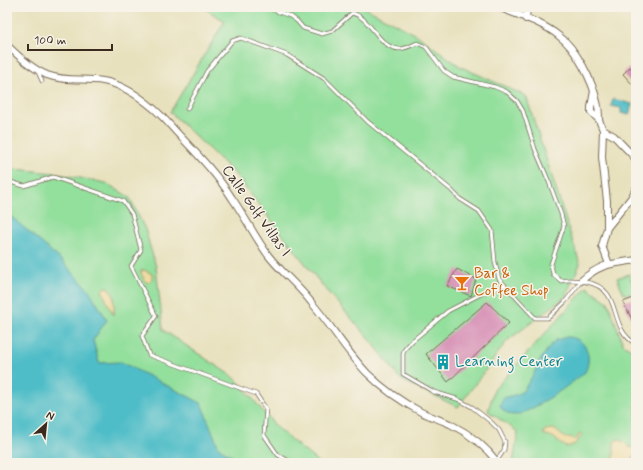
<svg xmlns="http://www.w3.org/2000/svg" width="643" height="470" font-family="Mynerve,sans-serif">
<rect width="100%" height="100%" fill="#f7f3e8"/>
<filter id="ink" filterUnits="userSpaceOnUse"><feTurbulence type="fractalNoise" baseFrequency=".025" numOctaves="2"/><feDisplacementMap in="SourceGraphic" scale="8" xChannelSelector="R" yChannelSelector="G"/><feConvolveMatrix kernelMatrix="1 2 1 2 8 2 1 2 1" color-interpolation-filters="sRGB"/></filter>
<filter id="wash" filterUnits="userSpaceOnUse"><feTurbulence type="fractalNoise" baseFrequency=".012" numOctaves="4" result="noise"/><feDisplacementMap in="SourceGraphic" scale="16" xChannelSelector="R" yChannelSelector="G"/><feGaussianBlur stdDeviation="0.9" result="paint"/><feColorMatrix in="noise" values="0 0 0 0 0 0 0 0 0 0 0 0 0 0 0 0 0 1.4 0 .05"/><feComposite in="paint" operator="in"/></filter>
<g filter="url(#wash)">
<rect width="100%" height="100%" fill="#e8e1bd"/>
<path fill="#93df9c" stroke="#67845d" d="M202,7H363L415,34L461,67L526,96L580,264L565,297L507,341L458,407L401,380L373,343L326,290L234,173L170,112L225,21Z
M7,165L15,169L54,173L106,183L129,197L145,229L156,267L163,330L236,379L278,429L319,463H222L93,371L7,227Z
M629,274L636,293L624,294L617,278Z
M587,287L608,302L623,344L636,352V463H513L518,432L488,411L494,390Z"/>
<path fill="#eeda9e" stroke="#94825e" d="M144,270L152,274V279L148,283L145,281L141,273V271Z
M105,287L109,288L114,296V315C109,307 105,298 102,290Z
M553,429L557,431L565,438L571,437L575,440L577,438L580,433L582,435L575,444L567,447L561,444L553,437L543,434L545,430Z
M618,439L624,442L629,447H634L636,445V453L630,463H614V442Z"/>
<path fill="#50bdc8" stroke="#467473" d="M613,99L632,104L629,115L621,113V108L611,106Z
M7,213L60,259L89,290L107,320L93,340L99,363L121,362L201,403L219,448L244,463H7Z
M567,337C586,337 593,357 585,372C574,382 529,414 515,415C509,415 505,412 501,408L500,405L503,398L518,394L523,391L533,375L541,359L547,350L556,340Z"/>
<g id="blocks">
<path fill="#d790b6" d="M630,67L636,73V82L633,85L623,74Z
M457,269L476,279L471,296L447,286Z
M636,297V327L623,302Z
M487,302L509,323L448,382L426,354Z"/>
</g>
</g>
<g filter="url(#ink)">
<use href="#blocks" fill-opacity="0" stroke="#786a56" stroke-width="1"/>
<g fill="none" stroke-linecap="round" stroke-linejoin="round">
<defs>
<path id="lane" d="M265,7L290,16L297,21L303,28L322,34L332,31L352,13C372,18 377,47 399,49C405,49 411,46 417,43L426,47L444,71L453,77L495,87L507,92L517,101L523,111L535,149L549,182L561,214L564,226L551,264L553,274L561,281C570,279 577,280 586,282C625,289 606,327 636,344
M38,72L42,81
M187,109L207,71L232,41L241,38L287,55L325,79L368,122L450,189L460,199L479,211L492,230L495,262L499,279L535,318H548L565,302L581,281
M7,181L24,186L53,177L123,201L132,214L141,250L131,266L156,316L142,336L149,355L256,394L266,409L264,435L278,455L293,463
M496,462L504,450L505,442L499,430L491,422L472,407L457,399L434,392L403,374V354L404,350L412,341L448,311L481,294L505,285"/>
<path id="street" d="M498,7C518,15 542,22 559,36C576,48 593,82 597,102C599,108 599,114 599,120
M526,19L527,7
M7,45C19,57 31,68 47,75C65,82 84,78 103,81C121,84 139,96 153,108C164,117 173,129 183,139C201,158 218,176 232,198C245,217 255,237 268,255C281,272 298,285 311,302C331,325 346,351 367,373C383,389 402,402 421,412C431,417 442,420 452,425C470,434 486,447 498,463
M594,91L591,107V112L599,120L603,130L602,157L607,201V228L602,246L609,264
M603,130L614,136L636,159
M607,228L631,198L636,189
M581,281C601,263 611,264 636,260"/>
</defs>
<use href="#lane" stroke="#786a56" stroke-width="4.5"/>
<use href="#street" stroke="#786a56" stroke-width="8"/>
<use href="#lane" stroke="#fff" stroke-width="3"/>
<use href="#street" stroke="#fff" stroke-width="6"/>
</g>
</g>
<defs>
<symbol id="bar-bare" viewBox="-9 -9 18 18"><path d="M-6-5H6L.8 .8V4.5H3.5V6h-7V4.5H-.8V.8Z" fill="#e8710a" stroke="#f7f3e8" stroke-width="2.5" paint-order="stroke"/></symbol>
<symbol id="building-bare" viewBox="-9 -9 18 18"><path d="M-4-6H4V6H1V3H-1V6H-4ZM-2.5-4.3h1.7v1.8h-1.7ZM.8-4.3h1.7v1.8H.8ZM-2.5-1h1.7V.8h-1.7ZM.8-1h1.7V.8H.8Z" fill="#0f9aa8" stroke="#f7f3e8" stroke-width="2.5" paint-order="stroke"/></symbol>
</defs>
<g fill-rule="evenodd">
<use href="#bar-bare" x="451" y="272" width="22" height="22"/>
<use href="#building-bare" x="432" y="351" width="22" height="22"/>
</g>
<g text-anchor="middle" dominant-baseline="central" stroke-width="3" stroke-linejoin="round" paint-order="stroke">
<g font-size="15" fill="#3b2a1e" stroke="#f7f3e8">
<text transform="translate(256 211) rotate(55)">Calle Golf Villas I</text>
</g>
<g font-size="15" fill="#c56008" stroke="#f7f3e8" text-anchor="start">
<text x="474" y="274">Bar &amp;<tspan x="474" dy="17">Coffee Shop</tspan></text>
</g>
<g font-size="15" fill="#0d838f" stroke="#f7f3e8" text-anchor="start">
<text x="455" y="362">Learning Center</text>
</g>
</g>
<rect width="643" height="470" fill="none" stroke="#f7f3e8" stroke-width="24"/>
<g transform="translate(46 424) rotate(27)" stroke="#f7f3e8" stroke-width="3" paint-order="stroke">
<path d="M0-3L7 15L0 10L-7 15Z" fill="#3b2a1e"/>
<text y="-6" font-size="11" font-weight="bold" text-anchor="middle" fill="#3b2a1e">N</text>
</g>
<path d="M28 44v6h84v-6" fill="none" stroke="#3b2a1e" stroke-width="2"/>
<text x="34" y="44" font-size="12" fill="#3b2a1e" stroke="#f7f3e8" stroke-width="3" paint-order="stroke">100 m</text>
</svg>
